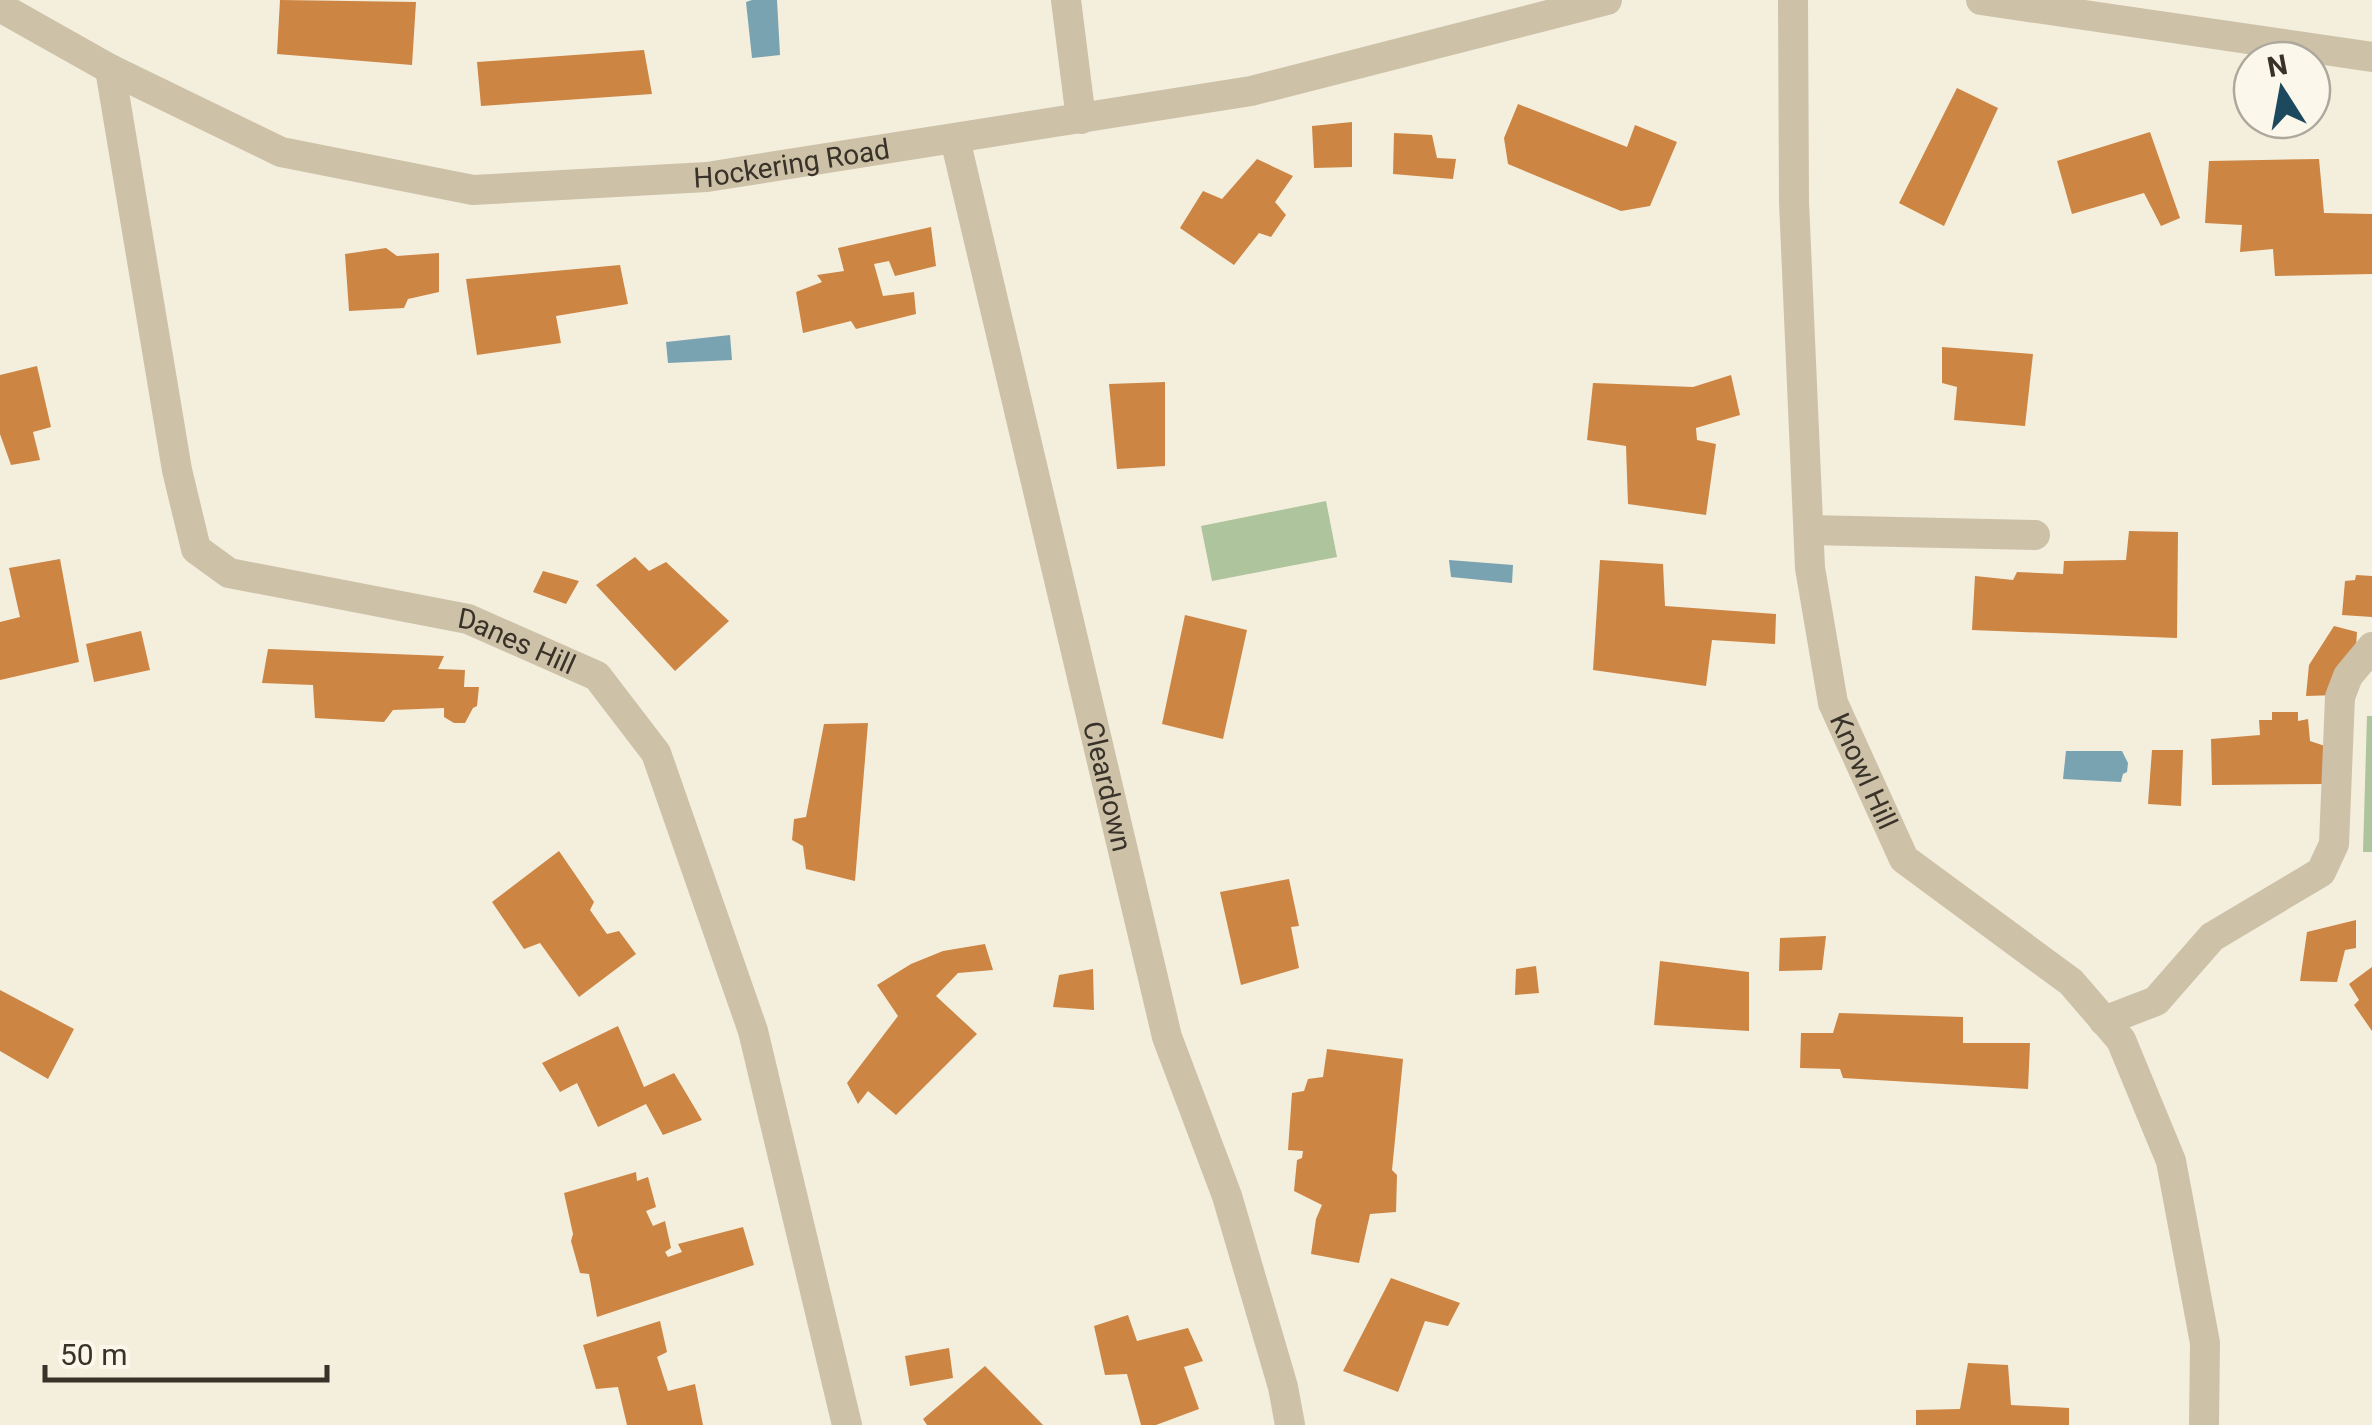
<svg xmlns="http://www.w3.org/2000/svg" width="2372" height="1425" font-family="Roboto,sans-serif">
<rect width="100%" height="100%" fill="#f4eedd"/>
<path fill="#adc49c" d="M1326,501L1337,557L1212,581L1201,526Z
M2367,716H2372V852H2363Z"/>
<path fill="#7aa3b2" d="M752,0H777L780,55L752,58L746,2Z
M730,335L732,360L668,363L666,342Z
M1449,560L1513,565L1512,583L1451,577Z
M2066,751H2122L2128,763L2127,772L2123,774L2121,782L2063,779Z"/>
<path fill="#cc8543" d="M280,0L416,2L412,65L277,54Z
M644,50L652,94L481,106L477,62Z
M1957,88L1998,108L1944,226L1899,203Z
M1518,104L1627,147L1635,125L1677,142L1650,206L1621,211L1508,164L1504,138Z
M1352,122V167L1314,168L1312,126Z
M2150,132L2180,218L2161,226L2144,193L2072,214L2057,161Z
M1394,133L1432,135L1437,158L1456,159L1453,179L1393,174Z
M1257,159L1293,176L1275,202L1286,215L1271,237L1259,233L1234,265L1180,228L1203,191L1222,199Z
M2319,159L2324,213L2372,214V274L2275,276L2273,249L2240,252L2242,225L2205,223L2209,161Z
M931,227L936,266L895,276L889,261L874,264L883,296L914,292L916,314L856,329L851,321L803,333L796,292L822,282L817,275L844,271L838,248Z
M386,248L397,256L439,253V292L408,299L404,308L349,311L345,254Z
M620,265L628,304L556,316L561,343L477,355L466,279Z
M1942,347L2033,354L2025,426L1954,420L1957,387L1942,383Z
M37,366L51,427L33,432L40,460L11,465L0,434V375Z
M1731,375L1740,415L1696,428L1697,440L1716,444L1706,515L1628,504L1626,446L1587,440L1593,383L1693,387Z
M1165,382V466L1117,469L1109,384Z
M2129,531L2178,532L2177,638L1972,630L1975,576L2013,580L2017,572L2063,574L2064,561L2126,560Z
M635,557L649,571L666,562L729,621L675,671L596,585Z
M60,559L79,662L0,680V622L20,617L9,568Z
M1600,560L1663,564L1665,606L1776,614L1775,644L1712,640L1706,686L1593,670Z
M543,571L579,581L566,604L533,592Z
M2356,575L2372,576V617L2342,615L2345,581L2355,580Z
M1185,615L1247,630L1223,739L1162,724Z
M2334,626L2357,632L2355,662L2336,695L2306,696L2309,665Z
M141,631L150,670L94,682L86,644Z
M268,649L444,656L438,669L465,670L464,687H479L477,706L473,708L465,723H454L444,717V708L393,710L384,722L315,718L313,685L262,683Z
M2272,712H2298V721L2308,719L2310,741L2325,746L2323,784L2212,785L2211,739L2260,735L2259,720H2272Z
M868,723L855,881L806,869L803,846L792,840L794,819L806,817L824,724Z
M2152,750H2183L2181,806L2148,804Z
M559,851L594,902L590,910L607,934L619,931L636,954L579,997L540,943L524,949L492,902Z
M1289,879L1299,926L1291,927L1299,968L1241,985L1220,892Z
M2356,920V948L2345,950L2337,982L2300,981L2307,932Z
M1826,936L1822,970L1779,971L1780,938Z
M985,944L993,970L958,973L936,996L977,1034L896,1115L868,1091L858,1104L847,1083L898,1016L877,985L911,964L943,951Z
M1660,961L1749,972V1031L1654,1025Z
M1536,966L1539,993L1515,995L1516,969Z
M2372,967V1031L2354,1005L2359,1000L2349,984Z
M1093,969L1094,1010L1053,1007L1059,975Z
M0,990L74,1029L48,1079L0,1051Z
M1839,1013L1963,1017V1043H2030L2028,1089L1843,1078L1840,1069L1800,1068L1801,1033H1833Z
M618,1026L644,1087L674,1073L702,1120L663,1135L646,1104L598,1127L577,1083L560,1092L542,1063Z
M1327,1049L1403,1059L1392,1170L1397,1175L1396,1212L1370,1214L1359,1263L1311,1254L1316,1219L1322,1205L1294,1191L1297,1160L1302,1158L1303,1151L1288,1150L1292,1093L1304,1091L1308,1079L1323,1077Z
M636,1172L637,1181L648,1177L656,1207L646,1211L653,1226L665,1221L671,1248L665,1252L668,1257L682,1252L678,1244L743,1227L754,1265L597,1317L589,1274L580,1273L571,1241L573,1234L564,1193Z
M1391,1278L1460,1303L1448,1326L1425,1321L1398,1392L1343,1371Z
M1128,1315L1137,1341L1188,1328L1203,1361L1184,1367L1199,1409L1156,1425H1141L1127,1374L1105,1375L1094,1326Z
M660,1321L667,1352L657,1357L668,1391L695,1384L703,1425H627L618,1387L596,1389L583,1345Z
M949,1348L953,1378L910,1386L905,1356Z
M1968,1363L2008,1365L2011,1405L2069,1408V1425H1916V1410L1960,1409Z
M985,1366L1043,1425H927L923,1419Z"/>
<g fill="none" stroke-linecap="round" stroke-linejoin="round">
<g stroke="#cdc1a8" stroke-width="30">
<path d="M1066,0L1081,119"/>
<path id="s1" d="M1793,0L1794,202L1810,568L1833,703L1904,859L2071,982L2121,1040L2171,1161L2205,1343L2204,1425"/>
<path d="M1981,0L2372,57"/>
<path id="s2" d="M0,7L110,69L281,152L473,190L707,177L1251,91L1607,0"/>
<path id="s3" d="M110,69L177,470L196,549L229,573L468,619L597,676L656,753L753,1031L847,1425"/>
<path id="s4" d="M955,139L1167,1037L1227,1196L1283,1387L1290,1425"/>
<path d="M1809,530L2035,535"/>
<path d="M2104,1021L2156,1001L2212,937L2321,872L2334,844L2340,697L2348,676L2372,647"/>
</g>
</g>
<g text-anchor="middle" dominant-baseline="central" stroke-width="8" stroke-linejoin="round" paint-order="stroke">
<g font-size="28" fill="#393229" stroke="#fbf7ea">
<text stroke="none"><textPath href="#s2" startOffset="832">Hockering Road</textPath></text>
<text stroke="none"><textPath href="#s3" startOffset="825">Danes Hill</textPath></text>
<text stroke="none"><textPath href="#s1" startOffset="780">Knowl Hill</textPath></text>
<text stroke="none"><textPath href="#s4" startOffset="665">Cleardown</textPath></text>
</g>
</g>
<g transform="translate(2282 90) rotate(349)"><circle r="48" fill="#fbf7ea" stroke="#ada89d" stroke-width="2.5"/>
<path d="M0-8L18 38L0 25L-18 38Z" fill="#1c495d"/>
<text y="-15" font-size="28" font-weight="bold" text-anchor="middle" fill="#393229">N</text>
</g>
<path d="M45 1365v15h282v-15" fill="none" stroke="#393229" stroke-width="5"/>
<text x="60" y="1365" font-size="30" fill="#393229" stroke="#fbf7ea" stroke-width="8" paint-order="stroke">50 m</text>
</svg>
